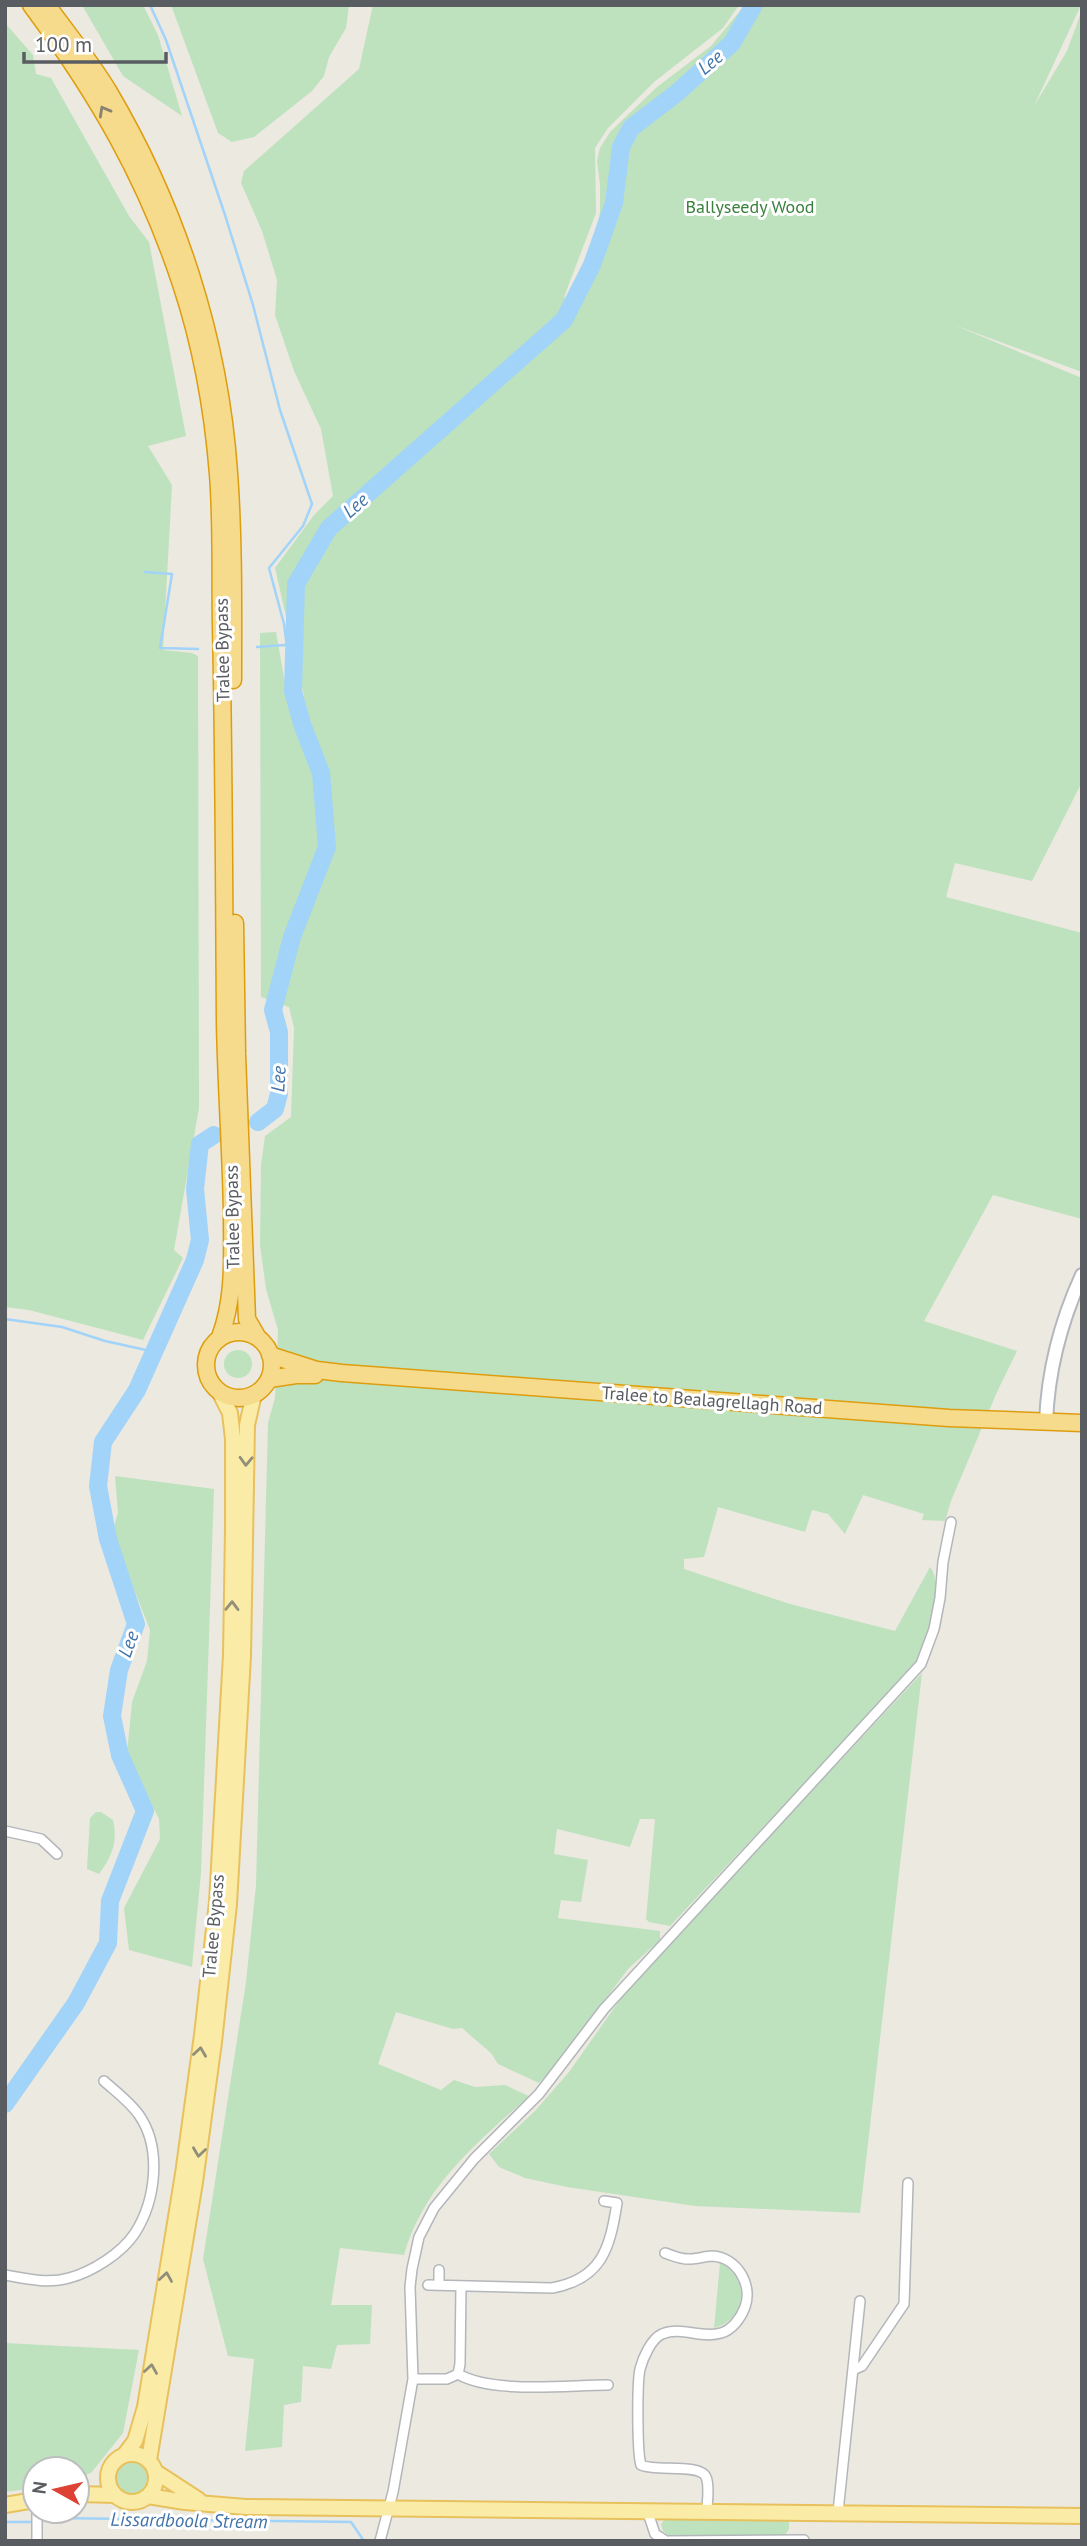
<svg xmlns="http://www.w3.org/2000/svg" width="1087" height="2546" font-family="'PT Sans',sans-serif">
<rect width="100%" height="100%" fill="#ebe9e0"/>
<path fill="#bee2be" d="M82,5H143L158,35L182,116L123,76Z
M171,5H349L346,28L329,57L324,76L312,91L254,137L232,142L218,133Z
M373,5H739L723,28L654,82L608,128L595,148L596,213L564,297L569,300L596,232L600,212V185L597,161L600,148L610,132L657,87L711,46L745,5H1081L1034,106L1067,51L1082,10V372L954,325L1082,378V782L1032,881L955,863L946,897L1082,933V1219L993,1195L924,1321L1017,1351L997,1392L951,1501L945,1521L922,1520L924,1514L863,1495L845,1534L828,1514L812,1510L805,1532L718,1507L704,1557L684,1559V1569L790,1604L895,1631L930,1567C946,1586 925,1643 916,1664L670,1926L649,1922L646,1919L655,1819H640L630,1847L557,1829L554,1854L588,1860L581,1902L561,1900L558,1918L660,1931V1940L628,1969L562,2058L539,2083L498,2064L491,2053L462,2028L453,2029L396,2012L378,2064L441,2090L454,2080L475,2087L505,2085L529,2096C478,2142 423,2186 404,2255L340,2248L331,2305H372L370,2344L337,2345L331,2369L303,2366L301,2402L284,2405L282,2447L245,2451L254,2359L228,2356L203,2259L246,1982L256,1885L268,1423L275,1398L278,1330L266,1289L260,1245L261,1165L265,1136L291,1117L294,1028L289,1007L261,997L260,633L276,632L287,695L304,696L275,568L314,515L333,496L321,429L294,371L275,315L277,280L262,231L241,183L244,171L359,69Z
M5,23L33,55L36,74L51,78L129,216L149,242L186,436L148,446L172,485L163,650L192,653L198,656L199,1108L174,1250L183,1258L143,1340L29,1310L5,1307Z
M224 1364a14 14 0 1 1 28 0a14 14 0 1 1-28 0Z
M115,1476L214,1489L201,1873L192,1967L129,1950L124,1908L160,1839L159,1819L127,1754L132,1702L147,1661L150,1630L112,1533L118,1513Z
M922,1673L860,2213L695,2206L567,2187L525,2178L499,2167L489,2154L535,2111L569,2072L629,1987Z
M96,1812H101L113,1820C118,1842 112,1857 99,1874L87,1869L90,1818Z
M720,2263C751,2278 747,2319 714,2328Z
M5,2343L139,2350L123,2433L91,2473L77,2478V2469H35V2488L5,2492Z
M115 2478a16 16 0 1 1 32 0a16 16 0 1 1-32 0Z
M674,2516L789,2517V2529L785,2535L669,2536L663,2531L661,2524L665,2519Z"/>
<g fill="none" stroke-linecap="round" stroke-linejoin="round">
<path stroke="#a2d3f9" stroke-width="2.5" d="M150,5L166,40L225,215L253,305L280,410L312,504L303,526L269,568L284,624L293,691
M145,572L172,574L160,648L198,649
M257,647L285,645
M5,1319L62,1327L105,1341L155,1352
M5,2522H30L54,2518L351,2522L364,2541"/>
<path stroke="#a2d3f9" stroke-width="18" d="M258,1122L275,1109L279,1094V1032L273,1010L292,937L327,847L321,773L302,724L293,691L296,584L329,528L564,320L592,265L614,203L621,147L631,128L678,92L732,43L754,5
M5,2104L76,2003L108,1943L110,1901L145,1811L120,1755L112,1716L119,1670L136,1624L108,1539L98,1486L103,1442L137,1390L195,1260L200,1240L195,1189L200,1144L214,1135"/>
<defs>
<path id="street" d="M5,1831L41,1839L57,1854
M665,2253C674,2256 682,2260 691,2259C698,2259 706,2256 712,2256C737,2257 753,2285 745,2307C741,2318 732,2330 721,2333C701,2339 682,2326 662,2334C651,2339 643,2358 640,2369C637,2383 637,2453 641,2465C655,2472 700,2463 706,2477C710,2486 707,2501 707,2511
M5,2275C27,2279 48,2284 69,2278C92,2272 122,2253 135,2233C156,2200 162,2148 139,2115C130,2102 115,2091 104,2081
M428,2285L552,2288C602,2279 610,2248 617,2203L604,2201
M439,2285V2270
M853,2370L862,2366L904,2304L908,2183
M458,2374C493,2394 566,2385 608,2385
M413,2379H447L458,2374L460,2364L461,2286
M647,2510L655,2534L666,2541
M37,2511V2541
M838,2512L860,2301
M380,2541L393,2492L413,2379L410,2287L412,2269L419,2237L434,2208L474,2159L539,2094L604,2009L921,1664L934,1629L940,1598L943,1562L951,1522
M669,2541L804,2540"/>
<path id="secondary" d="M1046,1422C1048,1370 1060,1323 1082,1275"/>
<path id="primary" d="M108 2478a24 24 0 1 1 48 0a24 24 0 1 1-48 0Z
M125,2454L135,2441L145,2407L183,2174L202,2035L217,1902L231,1655L233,1529V1439L230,1413L219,1391
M149,2460L195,2182L214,2042L229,1904L243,1656L247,1425L254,1394
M156,2472L199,2500
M77,2494L115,2495
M148,2496L185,2502L246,2507L1082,2516
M5,2505L35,2500"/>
<path id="highway" d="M31,5C97,94 146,178 181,284C201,344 213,411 218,474C222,524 220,576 221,626C224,758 224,889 225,1021C226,1085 231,1150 232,1214C232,1256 235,1297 220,1337
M47,5C68,34 91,62 109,92C177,207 220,339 229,473C234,542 233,611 233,680
M235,923L237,1054L247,1319L258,1338
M206 1365a33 33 0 1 1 66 0a33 33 0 1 1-66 0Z
M270,1355L317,1370L342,1373L949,1418L1082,1423
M269,1379L296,1375H315"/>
</defs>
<use href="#street" stroke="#b3b6ba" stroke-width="12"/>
<use href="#secondary" stroke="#b4b7bc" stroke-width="16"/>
<use href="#primary" stroke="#e8c15d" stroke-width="18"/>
<use href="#highway" stroke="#de9d0e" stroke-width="19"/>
<use href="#street" stroke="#fff" stroke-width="9"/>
<use href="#secondary" stroke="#fff" stroke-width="12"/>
<use href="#primary" stroke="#faeca7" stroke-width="14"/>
<use href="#highway" stroke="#f6db8d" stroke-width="16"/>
</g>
<defs><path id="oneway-chevron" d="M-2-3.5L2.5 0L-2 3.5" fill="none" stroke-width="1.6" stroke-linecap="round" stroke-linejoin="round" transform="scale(1.75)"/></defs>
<use stroke="#88826e" href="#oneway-chevron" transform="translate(104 111) rotate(-119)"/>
<g stroke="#918e79">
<use href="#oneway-chevron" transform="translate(246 1461) rotate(92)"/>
<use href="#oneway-chevron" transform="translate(232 1606) rotate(-89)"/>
<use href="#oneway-chevron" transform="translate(200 2052) rotate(-82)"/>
<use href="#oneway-chevron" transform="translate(199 2152) rotate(98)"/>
<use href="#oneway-chevron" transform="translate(166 2277) rotate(-81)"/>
<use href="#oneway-chevron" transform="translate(151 2369) rotate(-81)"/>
</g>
<g text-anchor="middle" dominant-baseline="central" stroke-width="6" stroke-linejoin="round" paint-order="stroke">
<g font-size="18" fill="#39803c" stroke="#fff">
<text x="750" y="206">Ballyseedy Wood</text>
</g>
<g font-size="18" fill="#595c60" stroke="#fff">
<text transform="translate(222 650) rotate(-91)">Tralee Bypass</text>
<text transform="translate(232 1217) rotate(-91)">Tralee Bypass</text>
<text transform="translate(712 1400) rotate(4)">Tralee to Bealagrellagh Road</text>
<text transform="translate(213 1926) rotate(-85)">Tralee Bypass</text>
</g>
<g font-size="19" font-style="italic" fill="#4274a9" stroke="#fff">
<text transform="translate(710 62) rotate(-40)">Lee</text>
<text transform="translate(355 505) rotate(-41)">Lee</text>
<text transform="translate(278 1079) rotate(-87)">Lee</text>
<text transform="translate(128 1644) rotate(-70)">Lee</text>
<text transform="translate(189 2520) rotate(1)">Lissardboola Stream</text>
</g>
</g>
<rect width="1087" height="2546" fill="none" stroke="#595c60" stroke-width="14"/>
<g transform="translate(56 2490) rotate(278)"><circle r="33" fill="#ffffff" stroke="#bdbebf" stroke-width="2"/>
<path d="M0-5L12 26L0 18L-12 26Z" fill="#de4234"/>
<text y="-10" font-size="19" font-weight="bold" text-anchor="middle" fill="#595c60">N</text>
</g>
<path d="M24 52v10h142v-10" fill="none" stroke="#595c60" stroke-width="3.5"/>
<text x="35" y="52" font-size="21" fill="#595c60" stroke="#ffffff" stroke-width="5" paint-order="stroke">100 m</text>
</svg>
